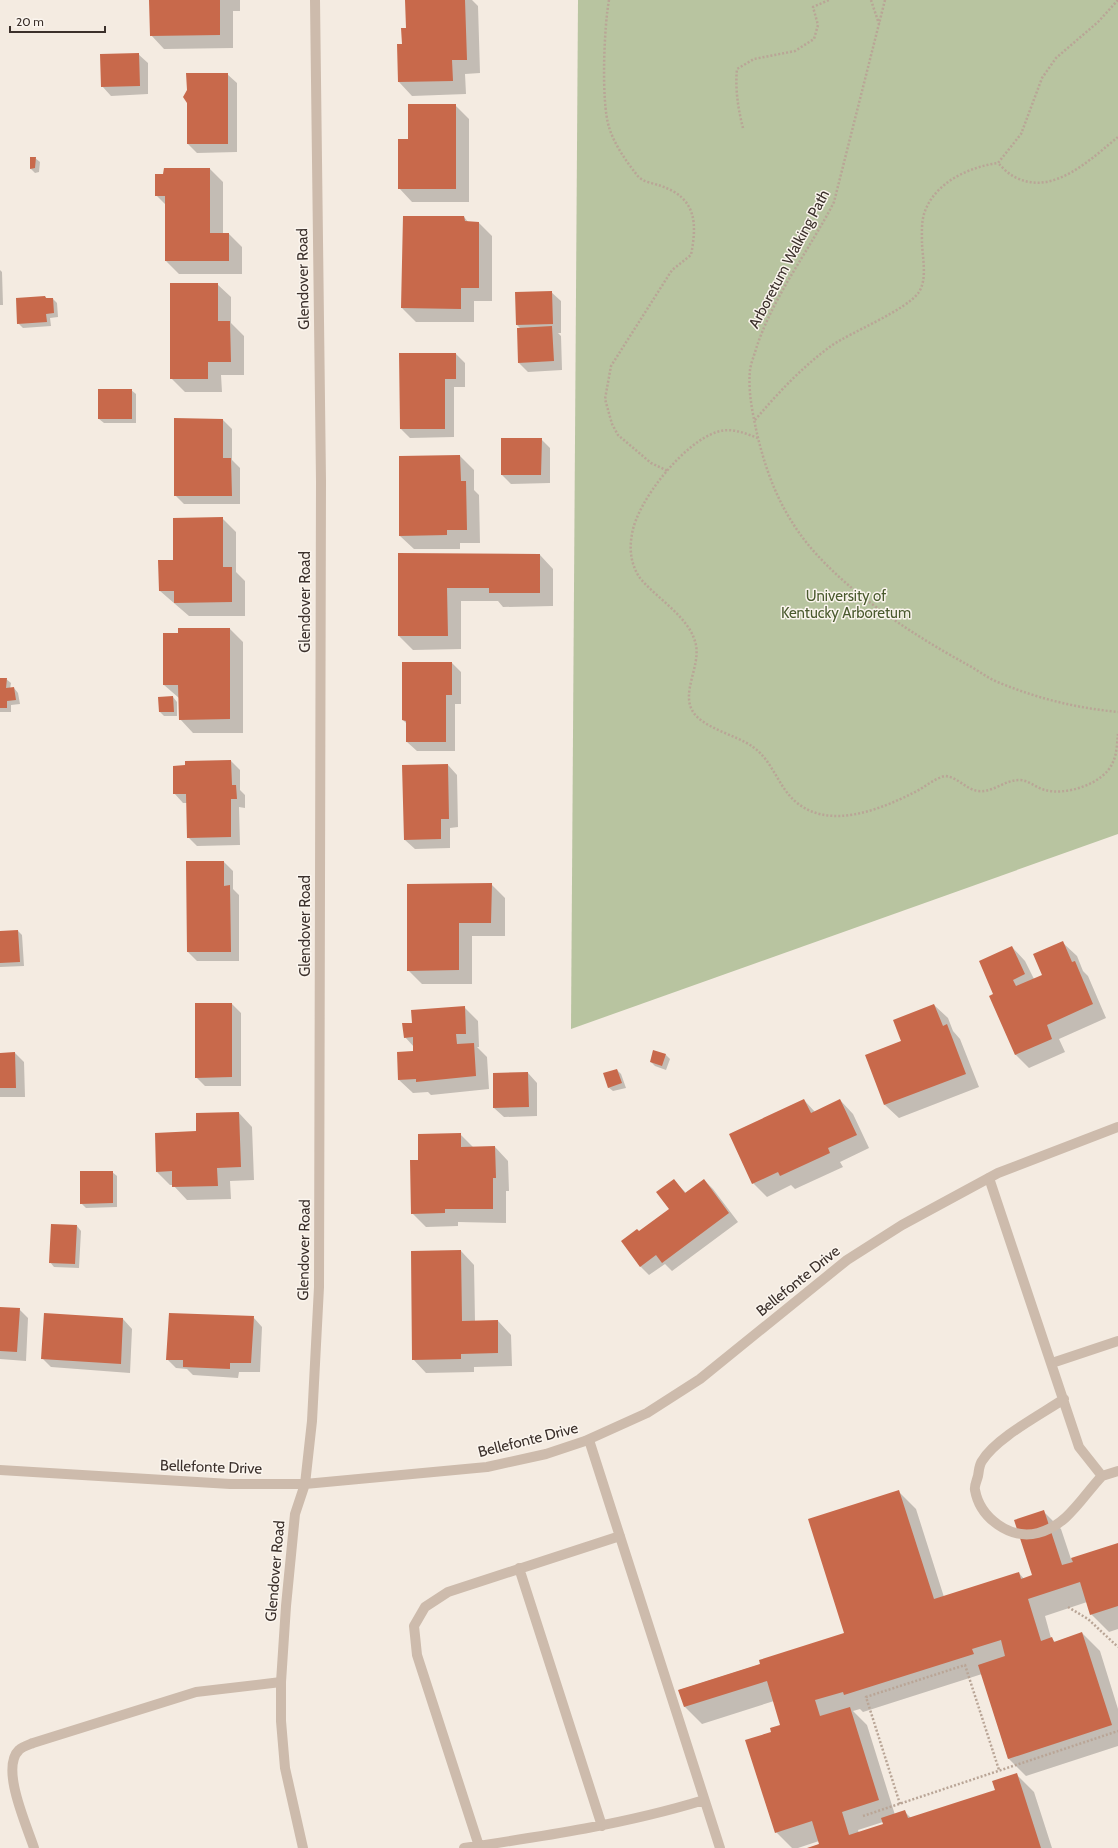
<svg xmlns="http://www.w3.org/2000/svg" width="1118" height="1848" font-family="Cabin,sans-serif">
<rect width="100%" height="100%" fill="#f4ebe1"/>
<path fill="#b8c4a0" d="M578,0H1118V834L571,1029Z"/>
<path fill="#0003" fill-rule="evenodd" d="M166,0H240V11H233V48L164,49L151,35Z
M406,0H472L478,6L480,73L465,74L466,94L412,96L399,82L398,45H403L407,29Z
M138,54L148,63V94L111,96L102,86Z
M227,74L237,83V152L197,153L188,144V90Z
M455,105L469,119V202H412L399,188L409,140Z
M35,158L40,162L39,172L35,173L31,169Z
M210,169L223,182V234H229L242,247V274H179L166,261V205L156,195Z
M464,217L469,223H479L492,236V301H474V322H416L402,308V283Z
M0,270L2,272L3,305H0Z
M217,284L231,297V323L244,336V375H221L222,392H185L171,378Z
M551,292L561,301V333H558L561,336L562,370L528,372L519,363L520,328L517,325Z
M45,297L48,299H53L57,303L58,317L50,318L51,326L23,328L18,323Z
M456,354L465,363V387H454V437L410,438L401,429Z
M131,390L136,394V423H104L99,419Z
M223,420L232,429V460L240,468V504H184L175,495Z
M541,439L550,448V483L511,484L502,475Z
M460,456L474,470V490L479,495L480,543H460V549H414L400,536Z
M222,518L236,532V572L245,581V616H189L160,591L174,561Z
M399,554L540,555L553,569V606L503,607L498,601H461V649L413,650L399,636Z
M230,629L243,642V733H193L180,719L179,698L164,685L179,634Z
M452,663L461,672V704H455V751H417L407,742V724L403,720Z
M0,679H6L11,683L10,689L14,688L18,693L20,704L11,705V712H0Z
M173,697L177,702V716H164L160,712L159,698Z
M231,761L240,770V790L245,795V808L239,807L240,845L197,846L188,837L187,803H183L174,793Z
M448,765L457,775L458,827L450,828V848L415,849L405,840Z
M224,862L233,871V889L239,895V961H197L188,952Z
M491,884L505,898V936H472V984H422L408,970Z
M18,931L22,935L24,966L0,967V932Z
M1063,943L1077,956L1083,971L1088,976L1106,1018L1059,1039L1065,1052L1029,1068L1015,1054L994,994L1012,947L1025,961L1034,979L1044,975Z
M232,1004L241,1013V1086H205L196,1077Z
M934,1005L948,1018L953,1031L960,1039L979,1087L899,1118L885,1105L866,1056L902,1041Z
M464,1007L478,1021L479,1047H477L487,1057L489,1089L431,1095L428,1092L413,1093L399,1080L414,1052V1047L405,1037L413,1024Z
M15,1053L24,1062L25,1097H0V1054Z
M666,1055L670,1059L666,1070L655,1066L651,1062Z
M617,1070L621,1074L626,1088L613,1091L608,1087Z
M528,1073L537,1083V1116L504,1117L494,1108Z
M804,1100L815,1112L840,1100L853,1114L869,1148L840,1162L843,1167L795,1189L791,1185L767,1197L753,1183Z
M239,1113L252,1127L254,1180L230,1181L231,1199L187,1200L173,1185H170L157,1172L198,1132Z
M460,1134L474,1148L495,1147L508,1161L509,1191H506V1223L458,1222V1226L426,1227L412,1213L419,1161Z
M112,1172L117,1176V1207L86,1208L81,1203Z
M674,1180L686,1193L704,1180L713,1189L738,1222L672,1271L665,1264L649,1275L640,1266L639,1232L670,1209Z
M77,1226L81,1231L79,1268L54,1267L50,1262Z
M461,1251L474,1265L475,1321H498L511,1335L512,1366L474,1367V1372L426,1373L413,1359Z
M0,1308L19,1309L28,1318L26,1361L0,1359Z
M45,1314L123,1319L132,1329L130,1373L51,1367L42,1358Z
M253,1317L262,1327L260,1372H239L238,1378L193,1375L187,1369L176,1368L167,1359Z
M898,1491L916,1509L944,1597L1019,1573L1024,1579L1033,1576L1044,1512L1061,1529L1071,1559L1118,1544V1629L1109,1632L1091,1614L1087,1602L1045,1616L1051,1638L1055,1642L1082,1633L1100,1651L1118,1709V1746L1026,1776L1008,1758L982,1674L863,1712L860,1709L853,1711L867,1725L895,1815L905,1812L911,1818L996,1791L1016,1774L1034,1792L1052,1848H809L820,1844L819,1841L798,1848H792L776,1832L772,1733L782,1725L774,1701L702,1724L685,1707L679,1690L761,1664L846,1633ZM883,1822L885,1825L859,1833L858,1830Z"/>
<path fill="#c8694b" d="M149,0H220V35L150,36Z
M405,0H465L467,60H452L453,81L398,82L397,44H402L401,28H406Z
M139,53L140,86L101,87L100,54Z
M186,73H228V144H187V103L183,97L187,90Z
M408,104H456V189H398V139H408Z
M30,157H36L35,168L30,169Z
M164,168H210V233H229V261H165V196H155V174H163Z
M403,216H464L465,221L479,222V288H461V309L401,308Z
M170,283H218V321H230L231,362H208V379H170Z
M552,291L553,324L516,325L515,292Z
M45,296L46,298H53L54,313L46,314L47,322L17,324L16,298Z
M552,326L554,361L518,363L517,328Z
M399,353H456V379H445V429H400Z
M98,389H132V419H98Z
M174,418L223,419V458H231L232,496H174Z
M501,438H542L541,475H501Z
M460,455L461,481H466L467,530H447V535L399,536V456Z
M223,517V567H232V602L174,603V591H159L158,560H173V518Z
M398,553L540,554V593H489V588H447L448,636H398Z
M178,628H230V719L179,720L178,685H163V633H178Z
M402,662H452V695H446V742H406V721L402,720Z
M0,678H7L6,688L14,687L16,700L7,701V708H0Z
M173,696L174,712H159L158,697Z
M231,760L232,785H236L237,799H231V837L187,838L186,794H173V766L185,765V761Z
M448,764L449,819H441V839L404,840L402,765Z
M186,861H224V886L230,885L231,952H187Z
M492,883L491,923H459V970L407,971V884Z
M18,930L20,962L0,963V931Z
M1063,941L1072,962L1075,961L1093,1004L1047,1025L1052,1039L1015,1055L989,996L993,994L979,961L1012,946L1025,974L1013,980L1016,986L1042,975L1033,954Z
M195,1003H232V1077L195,1078Z
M934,1004L943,1026L947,1024L966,1074L884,1105L865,1055L901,1041L893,1020Z
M465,1006L466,1034H456L457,1044L474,1043L476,1076L416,1082V1079L398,1080L397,1052L413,1051V1037L404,1038L402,1023H412L411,1010Z
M653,1050L666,1054L662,1066L650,1062Z
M15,1052L16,1088H0V1053Z
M617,1069L622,1083L608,1088L603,1073Z
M528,1072L529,1107L493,1108V1073Z
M804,1099L811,1113L840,1099L857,1135L828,1148L830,1153L780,1176L778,1172L752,1184L729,1134Z
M239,1112L241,1167L217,1168L218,1186L172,1187V1171L156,1172L155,1133L196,1131V1113Z
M461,1133V1147L495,1146L496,1178H493V1209H445V1213L411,1214L410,1160H418V1134Z
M80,1171H113V1203L80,1204Z
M674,1179L685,1193L704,1179L729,1213L662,1263L656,1255L640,1267L621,1241L637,1229L639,1231L669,1209L656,1192Z
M51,1224L77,1225L75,1264L49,1263Z
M461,1250L462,1321L498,1320V1353L461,1354V1359L412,1360L411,1251Z
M0,1307L20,1308L17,1352L0,1351Z
M44,1313L123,1318L121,1364L41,1359Z
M169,1313L254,1316L251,1363H230V1369L183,1367V1360H166Z
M899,1490L934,1599L1019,1572L1021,1579L1032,1575L1014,1520L1044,1510L1062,1565L1073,1562L1071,1558L1118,1543V1606L1090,1615L1080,1582L1028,1599L1041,1641L1052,1637L1054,1642L1082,1632L1112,1725L1008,1759L978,1665L1005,1656L1001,1640L972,1649L974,1654L844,1695L843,1692L815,1700L820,1716L850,1707L879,1800L842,1812L849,1835L883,1824L881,1818L905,1810L908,1818L995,1790L992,1781L1017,1773L1041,1848H807L819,1844L812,1821L775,1833L745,1740L771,1732L770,1728L780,1725L767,1681L684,1707L678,1690L760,1664L759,1660L844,1633L808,1519Z"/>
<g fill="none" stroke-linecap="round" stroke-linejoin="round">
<path stroke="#b9a596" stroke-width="2.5" stroke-dasharray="2 2" stroke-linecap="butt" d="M609,0C604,27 601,102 609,127C614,144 626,161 637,175C642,182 653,183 661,186C697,198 697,224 691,255L672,270L611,366L605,399L612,424L618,435L651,463L668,471
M871,0L879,24
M885,0L834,202C809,251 773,296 756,349C754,356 751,363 750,370C748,390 752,410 756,429C763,461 774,494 792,522C828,581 908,632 968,665C979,671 989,679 1000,683C1039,699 1077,708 1118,712
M1118,0L1098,22L1056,58L1042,78L1021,134L998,163C1003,168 1009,175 1017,178C1054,196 1092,158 1118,137
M743,128C738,109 735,88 737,69L754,59L795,51L814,39L818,25L813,7L829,0
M755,420C778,393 802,367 831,346C851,332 907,310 919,292C927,279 923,260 922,244C922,235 921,221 925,211C936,182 969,167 998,163
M758,438C744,433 731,427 717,432C684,442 637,501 632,534C629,550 631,565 640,578C657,599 690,617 696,645C700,667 682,691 692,710C701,728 737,735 753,747C773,761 778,787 796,802C829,830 879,810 913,793C924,788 933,779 945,776C958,777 965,789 978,791C992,793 1005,780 1019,780C1029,780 1036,788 1045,790C1065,796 1103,784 1112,764C1117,755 1117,743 1118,734
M1068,1607L1088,1619L1118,1647
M900,1804L866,1697L965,1665L999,1770
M863,1816L1118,1731"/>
<path stroke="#cdbbac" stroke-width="10" d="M989,1178L1079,1447L1102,1476L1118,1471
M1052,1363L1118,1341
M1064,1399C1040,1415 996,1438 982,1461C979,1465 979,1471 978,1476C977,1480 974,1486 975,1490C980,1518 1010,1540 1038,1533C1068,1525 1082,1497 1102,1476
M589,1440L720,1848
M519,1568L602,1826
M479,1846L417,1655L414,1626L425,1607L448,1592L620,1536
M34,1848C27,1826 0,1768 19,1750C22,1747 28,1745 33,1743L196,1692L281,1682
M464,1848C545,1836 626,1824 704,1800"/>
<path stroke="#cdbbac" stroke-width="10" d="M0,1470L230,1484H305L487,1467L546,1454L585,1441L647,1413L700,1379L847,1260L902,1225L998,1173L1118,1127
M303,1848L285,1768L281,1721V1682L286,1606L295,1514L305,1484L312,1421L319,1287L321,481L315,0"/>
</g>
<g text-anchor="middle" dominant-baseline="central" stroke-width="3" stroke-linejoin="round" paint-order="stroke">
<g font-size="15" fill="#3b302b" stroke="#fbf5ee">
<text transform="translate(789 259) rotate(-62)">Arboretum Walking Path</text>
<text transform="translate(303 279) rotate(-91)">Glendover Road</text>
<text transform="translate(305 602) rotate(-90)">Glendover Road</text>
<text transform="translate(305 926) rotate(-90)">Glendover Road</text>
<text transform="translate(304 1250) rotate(-89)">Glendover Road</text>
<text transform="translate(798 1281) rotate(-39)">Bellefonte Drive</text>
<text transform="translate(528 1440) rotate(-14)">Bellefonte Drive</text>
<text transform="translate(211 1467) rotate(2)">Bellefonte Drive</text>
<text transform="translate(275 1571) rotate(-85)">Glendover Road</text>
</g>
<g font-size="15" fill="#4a5a2e" stroke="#fbf5ee">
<text x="846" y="596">University of<tspan x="846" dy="17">Kentucky Arboretum</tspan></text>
</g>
</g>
<path d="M10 26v6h95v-6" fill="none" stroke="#3b302b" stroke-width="2"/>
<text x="16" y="26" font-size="12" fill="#3b302b" stroke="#fbf5ee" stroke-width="3" paint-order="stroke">20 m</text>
</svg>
